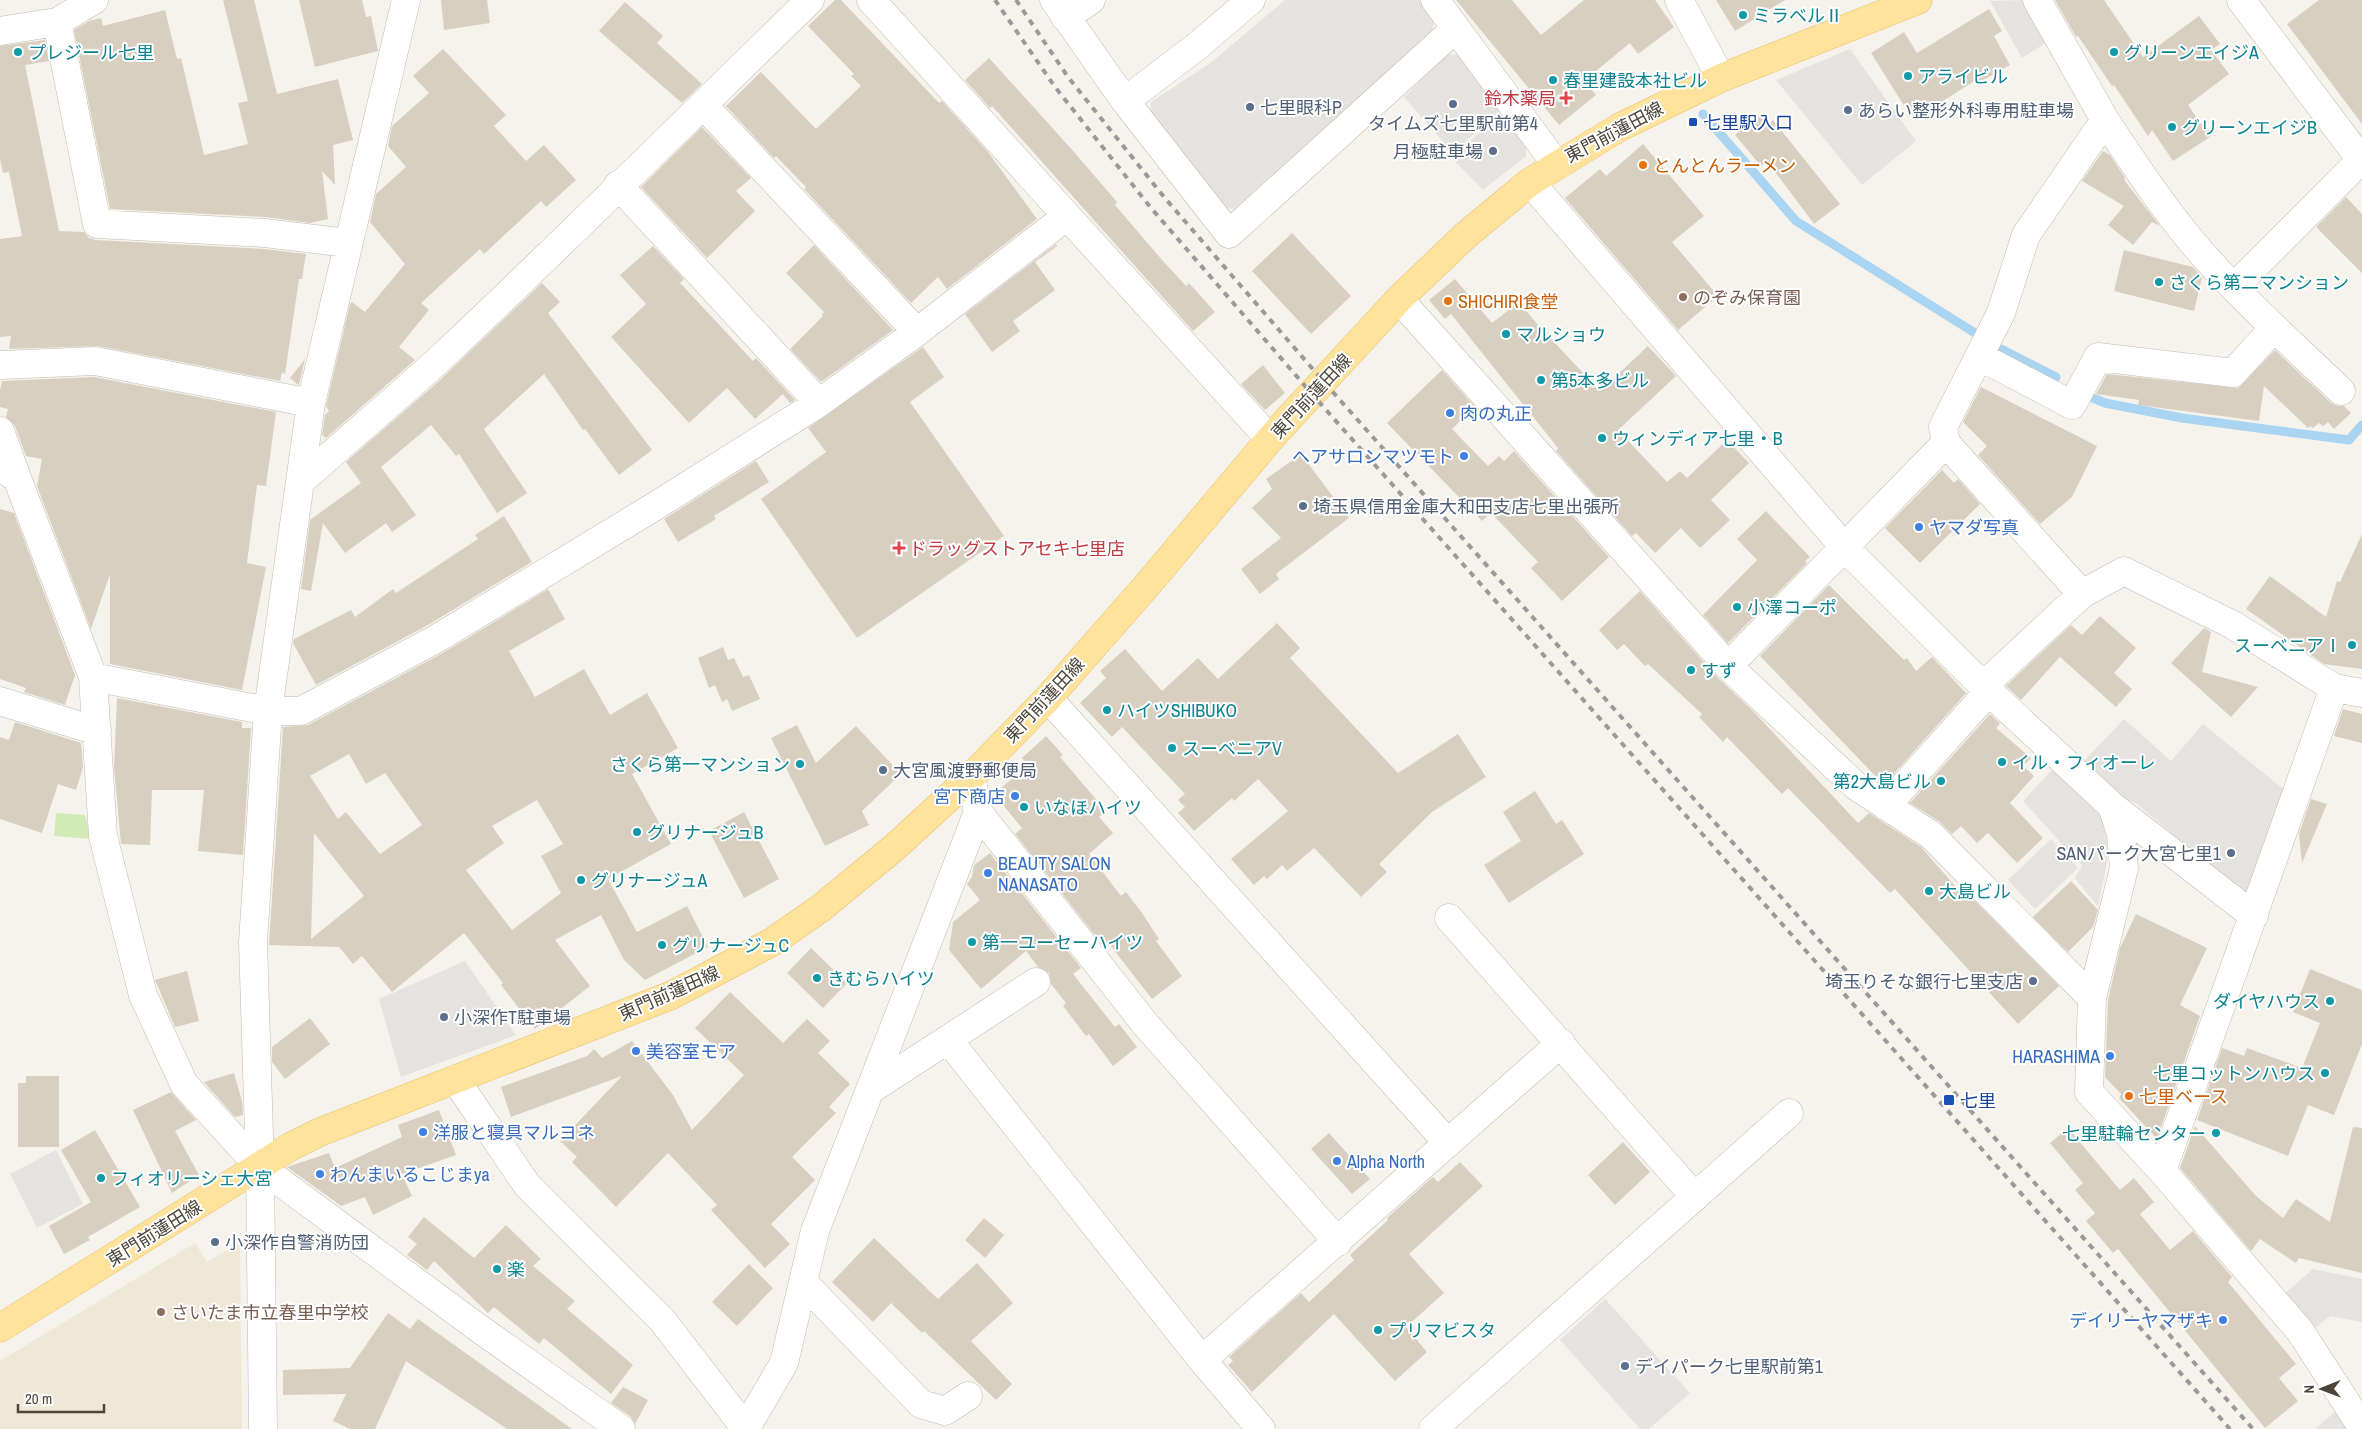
<svg xmlns="http://www.w3.org/2000/svg" width="2362" height="1429" font-family="'Archivo Narrow','Noto Sans JP',sans-serif">
<rect width="100%" height="100%" fill="#f6f3ec"/>
<path fill="#efe8d6" d="M195,1243L207,1262L240,1243L242,1429H0V1361Z"/>
<path fill="#d2eab5" d="M56,813L85,815L91,839L54,836Z"/>
<path fill="#e5e3e0" d="M1285,0H1421L1434,18L1432,32L1241,210L1226,208L1150,113L1151,102L1209,64Z
M2026,0L2049,41L2022,58L1990,1Z
M1850,49L1916,141L1862,185L1776,80Z
M1458,54L1501,110L1453,153L1404,97L1446,55Z
M1503,111L1526,145V156L1483,190L1452,158Z
M2124,719L2171,761L2203,724L2287,792L2252,901L2137,804L2114,794L2084,761Z
M2054,768L2101,816L2107,837V862L2098,907L2075,878L2082,866L2023,801Z
M2051,839L2078,868L2035,909L2008,880Z
M465,961L516,1035L401,1077L379,999Z
M56,1150L83,1204L37,1228L10,1174Z
M2313,1269L2362,1279V1322L2330,1316L2312,1331L2285,1293Z
M1605,1299L1690,1393L1649,1429H1640L1560,1340Z
M2337,1410L2349,1429H2315Z"/>
<g fill="none" stroke-linecap="round" stroke-linejoin="round">
<path stroke="#a9d4f2" stroke-width="9" d="M1703,114L1796,221L1975,333
M2001,349L2056,377
M2086,395L2105,403L2182,418L2349,440L2362,425"/>
</g>
<path fill="#d8cfc1" fill-rule="evenodd" d="M223,0H254L277,94L338,79L353,140L333,145L335,185L322,171L328,219L310,223L266,217L110,209L74,30L89,21L101,18L103,26L165,10L177,59L181,58L204,155L248,144L238,103L248,101Z
M299,0H362L366,17L371,16L378,51L315,67Z
M441,0H487L490,23L444,30Z
M835,0H841L939,103L942,101L988,152L1037,219L947,289L938,277L911,303L804,189L806,187L776,156L774,158L725,105L726,106L761,72L816,129L861,86L851,76L854,74L808,26Z
M1456,0H1512L1541,35L1584,0H1655L1674,27L1638,54L1630,43L1584,81L1596,95L1559,125Z
M1716,0H1785L1735,31Z
M2055,0H2104L2143,57L2199,16L2220,44L2211,50L2229,74L2188,105L2210,137L2173,161L2152,130L2148,136L2114,85L2112,86L2078,36L2076,37Z
M2319,0H2362V124L2287,24Z
M625,2L663,36L657,43L702,84L682,103L599,31Z
M1989,9L2002,31L1994,36L2010,65L1978,83L1976,80L1913,120L1871,53L1904,32L1917,53Z
M45,40L49,61L25,65L59,231L84,232L89,238L96,240L264,249L306,254L302,279H299L285,374L282,372L280,381L98,346L9,349L11,336L0,337V239L22,236L9,172L3,173L0,159V46Z
M443,49L506,115L494,126L526,161L544,145L576,180L546,207L541,201L484,254L480,249L421,303L429,310L399,347L415,360L326,438L322,435L325,415L329,411L326,406L350,304L352,302L365,312L405,264L370,222L376,194L406,167L388,146L392,126L429,93L413,76Z
M989,58L1075,153L1117,202L1115,205L1163,261L1186,286L1189,283L1215,312L1193,331L992,106L990,108L965,80Z
M1761,114L1769,124L1773,120L1840,204L1814,224L1767,161L1761,166L1735,135Z
M702,127L751,178L736,191L755,211L707,258L641,187Z
M1643,144L1704,216L1672,242L1718,296L1678,330L1565,198L1600,169L1606,176Z
M2103,151L2110,155L2125,178L2124,180L2160,226L2152,222L2133,245L2108,225L2124,206L2082,181Z
M2346,197L2362,214V273L2316,227Z
M1292,233L1351,296L1311,334L1252,271Z
M1056,244L1057,246L1035,262L1055,290L1013,321L1020,331L992,352L965,314Z
M814,245L893,330L821,382L790,349L823,316L822,314L824,312L786,273Z
M653,246L684,279L680,283L753,361L756,358L795,400L790,403L783,394L755,419L727,388L689,423L611,337L646,304L620,275Z
M2124,250L2193,267L2202,277L2194,311L2114,291Z
M1455,279L1492,323L1519,302L1537,324L1600,391L1648,346L1676,376L1618,430L1667,482L1680,471L1687,478L1727,440L1749,463L1711,500L1730,520L1700,548L1681,528L1655,553L1636,533L1632,536L1556,451L1558,448L1451,314L1445,319L1429,300Z
M542,283L560,302L548,313L652,450L619,475L585,429L583,430L544,374L484,429L527,493L497,513L459,454L456,456L431,425L381,467L416,515L392,532L386,523L345,553L323,523L311,591L301,589L310,520L361,483L346,462L439,381Z
M923,347L944,377L910,402L1004,536L857,638L761,499L826,452L808,428Z
M2275,350L2330,402L2337,406H2344L2351,413L2334,429L2328,422L2323,426L2319,423L2313,428L2310,426L2308,428L2264,386L2259,421L2138,405L2139,400L2096,394L2107,374L2238,388Z
M305,359L299,385L297,384L290,378Z
M1263,365L1285,393L1265,410L1241,384Z
M1442,370L1475,407L1452,429L1488,466L1499,456L1504,461L1514,451L1609,557L1562,601L1531,568L1538,562L1491,513L1482,521L1387,423Z
M94,377L276,412L266,486L257,485L247,563L266,567L242,690L110,664V574L91,629L37,486L42,459L26,456L15,426L6,417L8,409L0,407V390L2,381Z
M1981,387L2097,446L2072,497L2040,524L1978,455L1987,446L1963,422Z
M1301,454L1349,518L1276,574L1279,579L1260,594L1241,569L1281,538L1252,508L1272,489L1266,479Z
M756,461L769,482L714,516L716,519L678,542L664,519Z
M1942,470L1954,483L1958,479L1980,504L1920,563L1885,528Z
M0,509L14,513L75,675L65,705L24,692L26,688L0,679Z
M1766,511L1810,557L1805,561L1807,563L1728,643L1703,615L1757,560L1737,539Z
M504,516L532,562L428,625L316,685L293,643L294,639L351,610L355,617L393,589L396,593L478,539L475,535Z
M2362,534V669L2324,664L2246,609L2270,576L2326,617L2337,581L2340,582Z
M1829,585L1904,660L1907,658L1916,671L1932,657L1966,693L1884,785L1760,656Z
M548,589L565,619L509,651L535,697L584,669L610,715L647,693L678,748L632,774L671,844L608,879L637,932L687,906L708,947L645,980L624,960L601,915L555,940L590,986L535,1029L501,985L503,983L464,933L392,992L362,956L353,964L339,947L269,945L283,727L308,725L443,653ZM349,754L366,784L385,773L422,825L380,854L346,812L338,819L310,776ZM537,800L563,844L541,856L561,893L512,930L466,870L504,843L492,826ZM314,833L364,896L311,939Z
M1640,591L1716,676L1753,711L1858,823L1869,813L1921,847L1962,894L1965,891L2059,986L2018,1024L1895,889L1890,893L1788,788L1782,794L1727,737L1723,742L1699,717L1702,714L1648,664L1645,666L1624,644L1617,650L1599,630Z
M2100,616L2136,648L2114,673L2132,689L2116,707L2060,657L2021,700L2006,686L2071,625L2082,635Z
M1277,623L1300,648L1290,658L1398,773L1458,734L1486,777L1432,812L1379,864L1387,872L1361,897L1314,848L1287,871L1282,865L1267,879L1264,876L1254,885L1231,859L1288,811L1258,779L1234,801L1232,798L1194,831L1178,813L1185,807L1178,800L1185,794L1122,727L1112,737L1080,703L1106,678L1100,671L1125,649L1162,691L1198,658L1218,679Z
M2204,628L2211,632L2202,672L2258,687L2231,717L2171,663Z
M723,647L728,660L734,658L743,677L749,675L760,699L732,711L727,699L722,702L715,685L709,688L698,658Z
M117,698L242,722V728H251L243,855L198,851L204,790H152L150,845L121,844L114,767Z
M2343,709L2362,714V743L2334,736Z
M1990,714L2000,723L1996,728L2031,758L2023,766L2034,776L2010,803L2043,838L2017,863L1988,833L1977,843L1961,826L1952,834L1940,822L1910,803Z
M15,722L81,743L83,767L76,790L58,784L42,833L0,819V737L9,740Z
M797,725L816,763L856,726L901,774L862,811L869,825L825,846L771,738Z
M1046,736L1063,755L1060,757L1106,811L1099,817L1113,833L1089,854L1121,896L1126,892L1142,913L1159,939L1156,941L1182,976L1152,999L1110,945L1105,948L1015,834L1022,828L994,794L1028,765L1022,758Z
M1535,791L1556,824L1562,820L1584,854L1509,903L1484,865L1521,841L1503,812Z
M2311,799L2327,804L2302,863L2299,834Z
M744,812L779,879L744,898L709,831Z
M990,853L1081,968L1073,974L1115,1027L1119,1024L1137,1047L1113,1066L1089,1034L1086,1036L1063,1006L1066,1003L1051,984L1049,973L1038,967L1026,951L981,989L949,950L953,922L980,900L967,884L972,877L974,865Z
M2071,881L2098,910L2093,927L2068,952L2033,917Z
M2136,914L2207,948L2180,1005L2200,1016L2157,1139L2119,1098L2121,1094L2105,1077L2108,1000L2120,948Z
M811,948L847,983L823,1008L787,973Z
M2310,969L2362,990V1044L2334,1115L2308,1105L2288,1156L2197,1120L2222,1048L2244,1056L2247,1048L2302,1068L2320,1023L2293,1012Z
M187,971L199,1021L175,1027L155,980Z
M730,992L783,1043L807,1019L830,1041L818,1053L850,1084L829,1107L836,1113L792,1157L815,1180L771,1224L790,1244L765,1268L711,1210L717,1205L668,1153L616,1207L572,1162L577,1157L560,1141L622,1076L511,1117L501,1087L587,1056L594,1049L602,1058L632,1041L673,1095L692,1130L744,1075L695,1028Z
M310,1018L330,1044L285,1079L272,1062V1047Z
M234,1073L242,1101L243,1115L235,1117L204,1082Z
M26,1076H59V1147H18V1083H26Z
M171,1092L196,1120L175,1131L199,1175L172,1193L133,1110Z
M439,1110L456,1155L402,1174L412,1196L373,1215L365,1197L341,1206L287,1167L329,1153L335,1168L402,1137L398,1125Z
M2195,1126L2256,1196L2283,1218L2296,1199L2330,1222L2353,1127L2362,1128V1273L2299,1258L2296,1263L2260,1239L2251,1251L2180,1168Z
M2068,1128L2120,1190L2134,1178L2154,1202L2140,1214L2170,1250L2193,1231L2232,1277L2228,1282L2296,1364L2279,1378L2298,1401L2265,1428L2118,1249L2113,1253L2086,1221L2095,1213L2075,1190L2083,1183L2050,1143Z
M95,1130L140,1207L88,1237L90,1240L64,1254L49,1226L91,1202L61,1150Z
M1329,1133L1370,1179L1352,1194L1311,1149Z
M1623,1142L1650,1172L1615,1205L1588,1175Z
M1460,1162L1483,1186L1409,1254L1444,1293L1406,1327L1427,1352L1395,1381L1334,1314L1252,1392L1228,1365L1233,1361L1229,1357L1301,1293L1309,1302L1354,1260L1350,1255L1388,1220L1387,1218L1433,1177L1438,1182Z
M424,1217L474,1258L506,1225L541,1259L533,1266L575,1301L567,1309L633,1365L611,1394L544,1338L539,1344L494,1307L488,1313L434,1261L427,1270L407,1255L417,1244L408,1237Z
M984,1218L1004,1235L985,1258L965,1240Z
M874,1238L938,1299L977,1263L1013,1303L971,1341L1012,1384L996,1400L924,1331L922,1333L891,1303L873,1322L832,1282Z
M749,1264L773,1288L737,1326L712,1302Z
M388,1313L410,1329L418,1319L572,1429H507L406,1361L375,1429H350L333,1421L346,1394L283,1395V1370L350,1368Z
M623,1387L648,1400L635,1424L630,1416L611,1403Z"/>
<g fill="none" stroke-linecap="round" stroke-linejoin="round">
<defs>
<path id="minor" d="M1054,0L1125,101L1229,234L1455,29
M1435,0L1556,164
M1679,0L1721,78
M2037,0L2105,120L2026,235L2001,313L1943,427L1946,443L2082,594
M2241,0L2362,161
M1065,17L1091,0
M57,22L97,224L265,233L347,243
M0,31L57,22L94,0
M1125,101L1196,47L1251,0
M704,106L917,332
M2105,120C2133,162 2161,205 2193,243C2238,296 2291,343 2341,391
M1530,182L1845,548L1983,686L2112,806L2121,834L2124,868L2092,998L2089,1092L2162,1171L2300,1331L2362,1427
M618,185L819,403
M1067,216L1270,439
M2235,286L2361,160
M1399,299L1728,666L1856,786L1931,835L2092,998
M1979,356L2072,405L2098,357L2233,373L2274,328
M0,365L95,361L311,403
M0,431L17,478
M0,467L17,478L93,677L103,836L143,995L184,1084L260,1167L477,1327L621,1429
M301,481C349,438 399,397 446,353C569,237 689,118 810,0
M1728,666L1946,443
M93,677L268,711H301L436,639L652,508L819,403L917,332L1067,216L871,0
M1983,686L2082,594L2124,571L2233,625L2334,688L2362,693
M1048,698L1448,1143
M0,701L97,731
M1886,806L1989,691
M2112,806L2254,916
M978,812L1146,1025L1338,1242
M1449,918L1695,1197
M949,1041L1202,1360L1261,1429
M455,1079L527,1185L662,1320L746,1429
M870,1090L1036,982
M2162,1171L2334,688
M803,1282L921,1404L945,1411L968,1396
M1202,1360L1561,1043
M746,1428L784,1363L815,1231L978,812L971,777
M263,1429L260,1167L253,942L268,711L311,403L406,0
M1433,1429L1789,1113"/>
<path id="major" d="M0,1328L290,1147L320,1132L672,995L772,942L821,908L895,847L971,777L1048,698L1149,583L1270,439L1399,299L1466,235L1530,182L1620,127L1721,78L1918,0"/>
</defs>
<use href="#minor" stroke="#c2bbae" stroke-width="29"/>
<use href="#major" stroke="#e6c16a" stroke-width="29"/>
<use href="#minor" stroke="#fff" stroke-width="28"/>
<use href="#major" stroke="#ffe39c" stroke-width="28"/>
<path stroke="#9a9a9a" stroke-width="4" stroke-dasharray="6 6" stroke-linecap="butt" d="M995,0L1055,87L1151,208L1312,394L2230,1429
M1016,0L1068,77L1164,197L1324,382L2253,1429"/>
</g>
<g fill="#0f9aa8" stroke="#fff" stroke-width="2">
<circle cx="1743" cy="15" r="5"/>
<circle cx="18" cy="52" r="5"/>
<circle cx="2114" cy="52" r="5"/>
<circle cx="1908" cy="76" r="5"/>
<circle cx="1553" cy="80" r="5"/>
<circle cx="2172" cy="127" r="5"/>
<circle cx="2159" cy="282" r="5"/>
<circle cx="1506" cy="334" r="5"/>
<circle cx="1541" cy="380" r="5"/>
<circle cx="1602" cy="438" r="5"/>
<circle cx="1737" cy="607" r="5"/>
<circle cx="2352" cy="645" r="5"/>
<circle cx="1691" cy="670" r="5"/>
<circle cx="1107" cy="710" r="5"/>
<circle cx="1172" cy="748" r="5"/>
<circle cx="2002" cy="762" r="5"/>
<circle cx="800" cy="764" r="5"/>
<circle cx="1941" cy="781" r="5"/>
<circle cx="1024" cy="807" r="5"/>
<circle cx="637" cy="832" r="5"/>
<circle cx="581" cy="880" r="5"/>
<circle cx="1929" cy="891" r="5"/>
<circle cx="972" cy="942" r="5"/>
<circle cx="662" cy="945" r="5"/>
<circle cx="817" cy="978" r="5"/>
<circle cx="2330" cy="1001" r="5"/>
<circle cx="2325" cy="1073" r="5"/>
<circle cx="2216" cy="1133" r="5"/>
<circle cx="101" cy="1178" r="5"/>
<circle cx="497" cy="1269" r="5"/>
<circle cx="1378" cy="1330" r="5"/>
</g>
<g fill="#e0444e" stroke="#fff" stroke-width="2">
<path d="M1563.5 90.5h5v5h5v5h-5v5h-5v-5h-5v-5h5z"/>
<path d="M896.5 540.5h5v5h5v5h-5v5h-5v-5h-5v-5h5z"/>
</g>
<g fill="#5c6f8a" stroke="#fff" stroke-width="2">
<circle cx="1453" cy="104" r="5"/>
<circle cx="1250" cy="107" r="5"/>
<circle cx="1848" cy="110" r="5"/>
<circle cx="1493" cy="151" r="5"/>
<circle cx="1303" cy="506" r="5"/>
<circle cx="883" cy="770" r="5"/>
<circle cx="2231" cy="853" r="5"/>
<circle cx="2033" cy="981" r="5"/>
<circle cx="444" cy="1017" r="5"/>
<circle cx="215" cy="1242" r="5"/>
<circle cx="1625" cy="1366" r="5"/>
</g>
<g fill="#1a4fb4" stroke="#fff" stroke-width="2">
<rect x="1688" y="117" width="10" height="10" rx="2.5"/>
<rect x="1943" y="1094" width="12" height="12" rx="2.5"/>
</g>
<g fill="#e8710a" stroke="#fff" stroke-width="2">
<circle cx="1643" cy="165" r="5"/>
<circle cx="1448" cy="301" r="5"/>
<circle cx="2129" cy="1096" r="5"/>
</g>
<g fill="#8d6e63" stroke="#fff" stroke-width="2">
<circle cx="1683" cy="297" r="5"/>
<circle cx="161" cy="1312" r="5"/>
</g>
<g fill="#3f7fe0" stroke="#fff" stroke-width="2">
<circle cx="1450" cy="413" r="5"/>
<circle cx="1464" cy="456" r="5"/>
<circle cx="1919" cy="527" r="5"/>
<circle cx="1015" cy="796" r="5"/>
<circle cx="988" cy="873" r="5"/>
<circle cx="636" cy="1051" r="5"/>
<circle cx="2110" cy="1056" r="5"/>
<circle cx="423" cy="1132" r="5"/>
<circle cx="1337" cy="1161" r="5"/>
<circle cx="320" cy="1174" r="5"/>
<circle cx="2223" cy="1320" r="5"/>
</g>
<g text-anchor="middle" dominant-baseline="central" stroke-width="4" stroke-linejoin="round" paint-order="stroke">
<g font-size="18" fill="#0d838f" stroke="#fff" text-anchor="start">
<text x="1753" y="15">ミラベルⅡ</text>
<text x="28" y="52">プレジール七里</text>
<text x="2124" y="52">グリーンエイジA</text>
<text x="1918" y="76">アライビル</text>
<text x="1563" y="80">春里建設本社ビル</text>
<text x="2182" y="127">グリーンエイジB</text>
<text x="2169" y="282">さくら第二マンション</text>
<text x="1516" y="334">マルショウ</text>
<text x="1551" y="380">第5本多ビル</text>
<text x="1612" y="438">ウィンディア七里・B</text>
<text x="1747" y="607">小澤コーポ</text>
<text x="2342" y="645" text-anchor="end">スーベニアⅠ</text>
<text x="1701" y="670">すず</text>
<text x="1117" y="710">ハイツSHIBUKO</text>
<text x="1182" y="748">スーベニアV</text>
<text x="2012" y="762">イル・フィオーレ</text>
<text x="790" y="764" text-anchor="end">さくら第一マンション</text>
<text x="1931" y="781" text-anchor="end">第2大島ビル</text>
<text x="1034" y="807">いなほハイツ</text>
<text x="647" y="832">グリナージュB</text>
<text x="591" y="880">グリナージュA</text>
<text x="1939" y="891">大島ビル</text>
<text x="982" y="942">第一ユーセーハイツ</text>
<text x="672" y="945">グリナージュC</text>
<text x="827" y="978">きむらハイツ</text>
<text x="2320" y="1001" text-anchor="end">ダイヤハウス</text>
<text x="2315" y="1073" text-anchor="end">七里コットンハウス</text>
<text x="2206" y="1133" text-anchor="end">七里駐輪センター</text>
<text x="111" y="1178">フィオリーシェ大宮</text>
<text x="507" y="1269">楽</text>
<text x="1388" y="1330">プリマビスタ</text>
</g>
<g font-size="18" fill="#be3a42" stroke="#fff" text-anchor="end">
<text x="1556" y="98">鈴木薬局</text>
<text x="909" y="548" text-anchor="start">ドラッグストアセキ七里店</text>
</g>
<g font-size="18" fill="#4e5e75" stroke="#fff" text-anchor="start">
<text x="1260" y="107">七里眼科P</text>
<text x="1858" y="110">あらい整形外科専用駐車場</text>
<text x="1453" y="123" text-anchor="middle">タイムズ七里駅前第4</text>
<text x="1483" y="151" text-anchor="end">月極駐車場</text>
<text x="1313" y="506">埼玉県信用金庫大和田支店七里出張所</text>
<text x="893" y="770">大宮風渡野郵便局</text>
<text x="2221" y="853" text-anchor="end">SANパーク大宮七里1</text>
<text x="2023" y="981" text-anchor="end">埼玉りそな銀行七里支店</text>
<text x="454" y="1017">小深作T駐車場</text>
<text x="225" y="1242">小深作自警消防団</text>
<text x="1635" y="1366">デイパーク七里駅前第1</text>
</g>
<g font-size="18" fill="#164399" stroke="#fff" text-anchor="start">
<text x="1703" y="122">七里駅入口</text>
<text x="1960" y="1100">七里</text>
</g>
<g font-size="18" fill="#4b4439" stroke="#fff">
<text transform="translate(1614 132) rotate(-28)">東門前蓮田線</text>
<text transform="translate(1311 396) rotate(-47)">東門前蓮田線</text>
<text transform="translate(1044 700) rotate(-47)">東門前蓮田線</text>
<text transform="translate(669 993) rotate(-24)">東門前蓮田線</text>
<text transform="translate(154 1233) rotate(-32)">東門前蓮田線</text>
</g>
<g font-size="18" fill="#c56008" stroke="#fff" text-anchor="start">
<text x="1653" y="165">とんとんラーメン</text>
<text x="1458" y="301">SHICHIRI食堂</text>
<text x="2139" y="1096">七里ベース</text>
</g>
<g font-size="18" fill="#785e54" stroke="#fff" text-anchor="start">
<text x="1693" y="297">のぞみ保育園</text>
<text x="171" y="1312">さいたま市立春里中学校</text>
</g>
<g font-size="18" fill="#366cbe" stroke="#fff" text-anchor="start">
<text x="1460" y="413">肉の丸正</text>
<text x="1454" y="456" text-anchor="end">ヘアサロンマツモト</text>
<text x="1929" y="527">ヤマダ写真</text>
<text x="1005" y="796" text-anchor="end">宮下商店</text>
<text x="998" y="863">BEAUTY SALON<tspan x="998" dy="21">NANASATO</tspan></text>
<text x="646" y="1051">美容室モア</text>
<text x="2100" y="1056" text-anchor="end">HARASHIMA</text>
<text x="433" y="1132">洋服と寝具マルヨネ</text>
<text x="1347" y="1161">Alpha North</text>
<text x="330" y="1174">わんまいるこじまya</text>
<text x="2213" y="1320" text-anchor="end">デイリーヤマザキ</text>
</g>
</g>
<g transform="translate(2322 1389) rotate(269)" stroke="#ffffff" stroke-width="4" paint-order="stroke">
<path d="M0-4L9 19L0 12L-9 19Z" fill="#4b4439"/>
<text y="-8" font-size="14" font-weight="bold" text-anchor="middle" fill="#4b4439">N</text>
</g>
<path d="M18 1404v8h86v-8" fill="none" stroke="#4b4439" stroke-width="2.5"/>
<text x="25" y="1404" font-size="15" fill="#4b4439" stroke="#ffffff" stroke-width="4" paint-order="stroke">20 m</text>
</svg>
